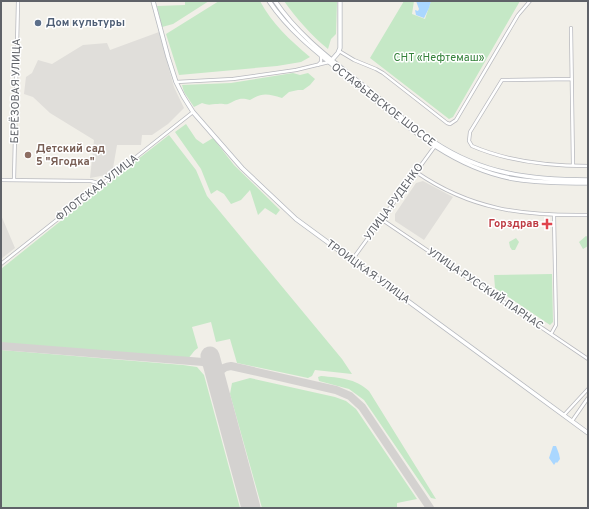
<svg xmlns="http://www.w3.org/2000/svg" width="589" height="509" font-family="Overpass,sans-serif">
<rect width="100%" height="100%" fill="#f1efe8"/>
<path fill="#e0deda" d="M159,32L174,87L184,108L168,124L152,135H142L141,145H117L112,174L90,178L94,140L50,113L33,97L24,94L26,77L32,73L38,60L52,64L83,45L107,43L110,50Z
M423,181L453,197L424,240L395,221V214L416,183Z
M1,215L15,248L1,259Z"/>
<path fill="#c5e8c6" d="M185,1H209L173,24L162,27L157,6L185,5Z
M219,1H260C272,24 290,40 310,57L301,62L277,66L179,75L166,34Z
M284,1H337L336,34L331,39L328,49C311,35 297,19 284,1Z
M404,1H414L412,14L425,19L431,1H520L453,117L449,119L370,58Z
M293,73L300,75L308,73L315,79L310,85L303,90H298L289,92L282,98C268,94 263,92 250,100C239,97 237,100 228,104C225,105 222,103 218,104C210,104 210,106 202,103L194,107L184,92L182,85L231,83Z
M186,124L196,139L203,144L213,138L234,165L280,210L276,215L265,208L258,215L250,190L241,200L231,204L224,194L217,190L211,194L201,169L175,132Z
M169,135L196,170L207,196L342,359L352,374L315,370L312,376L308,378L237,363L230,339L216,342L211,322L192,327L198,348C193,351 191,356 187,360L1,345V269L124,170Z
M586,236L588,237V246L583,249L579,242Z
M516,238L519,242L515,250H512L510,247L509,242Z
M552,274L553,322L550,325L495,288L494,275Z
M1,350L183,365L197,367L204,375L240,508H1Z
M321,376C340,378 355,378 369,391L436,499L431,498L364,400L349,389L319,381L318,377Z
M250,378L335,397L346,401L356,409L417,499L397,503V508H262L230,394L232,383Z"/>
<path fill="#aad7ff" d="M416,1H431L429,8L424,18L416,15L415,10L418,11L419,9Z
M553,446H556L559,454L560,459L557,463L556,462L554,465L549,458Z"/>
<g fill="none" stroke-linecap="round" stroke-linejoin="round">
<path stroke="#d4d2d0" stroke-width="8" d="M1,346L203,362L213,367
M217,381C217,372 222,367 231,366L336,390L350,396L362,407L430,508"/>
<path stroke="#d4d2d0" stroke-width="19" d="M210,356L251,508"/>
<defs>
<path id="street" d="M571,28L573,166
M339,51L354,60L376,69L383,73L447,123L450,124L456,120L518,15L530,1
M318,65L321,62V56
M571,79L502,80L470,132L469,141L472,146C509,162 548,166 588,166
M176,82L233,79L296,70L329,62
M416,172C471,210 523,216 588,215
M1,180L91,181L101,184
M14,180L18,1
M381,219L588,359
M352,260L435,146
M1,264L193,112
M551,334L556,325L554,215
M564,415L588,389
M572,421L588,398"/>
<path id="secondary" d="M153,1L168,57L176,82L183,96L193,112L242,168L296,219L588,433
M269,1C291,34 323,57 354,82C403,123 450,168 515,179C540,183 564,183 588,183
M275,1C297,34 329,58 360,83C385,102 408,125 434,142C482,174 531,180 588,180
M331,61L338,53L340,48V1"/>
</defs>
<use href="#street" stroke="#b8b9be" stroke-width="4"/>
<use href="#secondary" stroke="#b6b9bf" stroke-width="5"/>
<use href="#street" stroke="#fff" stroke-width="2.5"/>
<use href="#secondary" stroke="#fff" stroke-width="3.5"/>
</g>
<circle fill="#5c6f8a" stroke="#fff" stroke-width="1.5" cx="38" cy="23" r="4"/>
<circle fill="#8d6e63" stroke="#fff" stroke-width="1.5" cx="28" cy="155" r="4"/>
<path fill="#e0444e" stroke="#fff" stroke-width="1.5" d="M545 218h4v4h4v4h-4v4h-4v-4h-4v-4h4z"/>
<g text-anchor="middle" dominant-baseline="central" stroke-width="3" stroke-linejoin="round" paint-order="stroke">
<g font-size="11" font-weight="bold" fill="#4e5e75" stroke="#fff" text-anchor="start">
<text x="46" y="23">Дом культуры</text>
</g>
<g font-size="11" fill="#34813a" stroke="#fff">
<text x="439" y="58">СНТ «Нефтемаш»</text>
</g>
<g font-size="11" fill="#5f6268" stroke="#fff">
<text transform="translate(16 91) rotate(-89)">БЕРЁЗОВАЯ УЛИЦА</text>
<text transform="translate(383 105) rotate(38)">ОСТАФЬЕВСКОЕ ШОССЕ</text>
<text transform="translate(97 188) rotate(-38)">ФЛОТСКАЯ УЛИЦА</text>
<text transform="translate(394 202) rotate(-54)">УЛИЦА РУДЕНКО</text>
<text transform="translate(368 272) rotate(36)">ТРОИЦКАЯ УЛИЦА</text>
<text transform="translate(485 289) rotate(34)">УЛИЦА РУССКИЙ ПАРНАС</text>
</g>
<g font-size="11" font-weight="bold" fill="#785e54" stroke="#fff" text-anchor="start">
<text x="36" y="149">Детский сад<tspan x="36" dy="13">5 "Ягодка"</tspan></text>
</g>
<g font-size="11" font-weight="bold" fill="#be3a42" stroke="#fff" text-anchor="end">
<text x="539" y="224">Горздрав</text>
</g>
</g>
<rect width="589" height="509" fill="none" stroke="#5f6268" stroke-width="4"/>
</svg>
